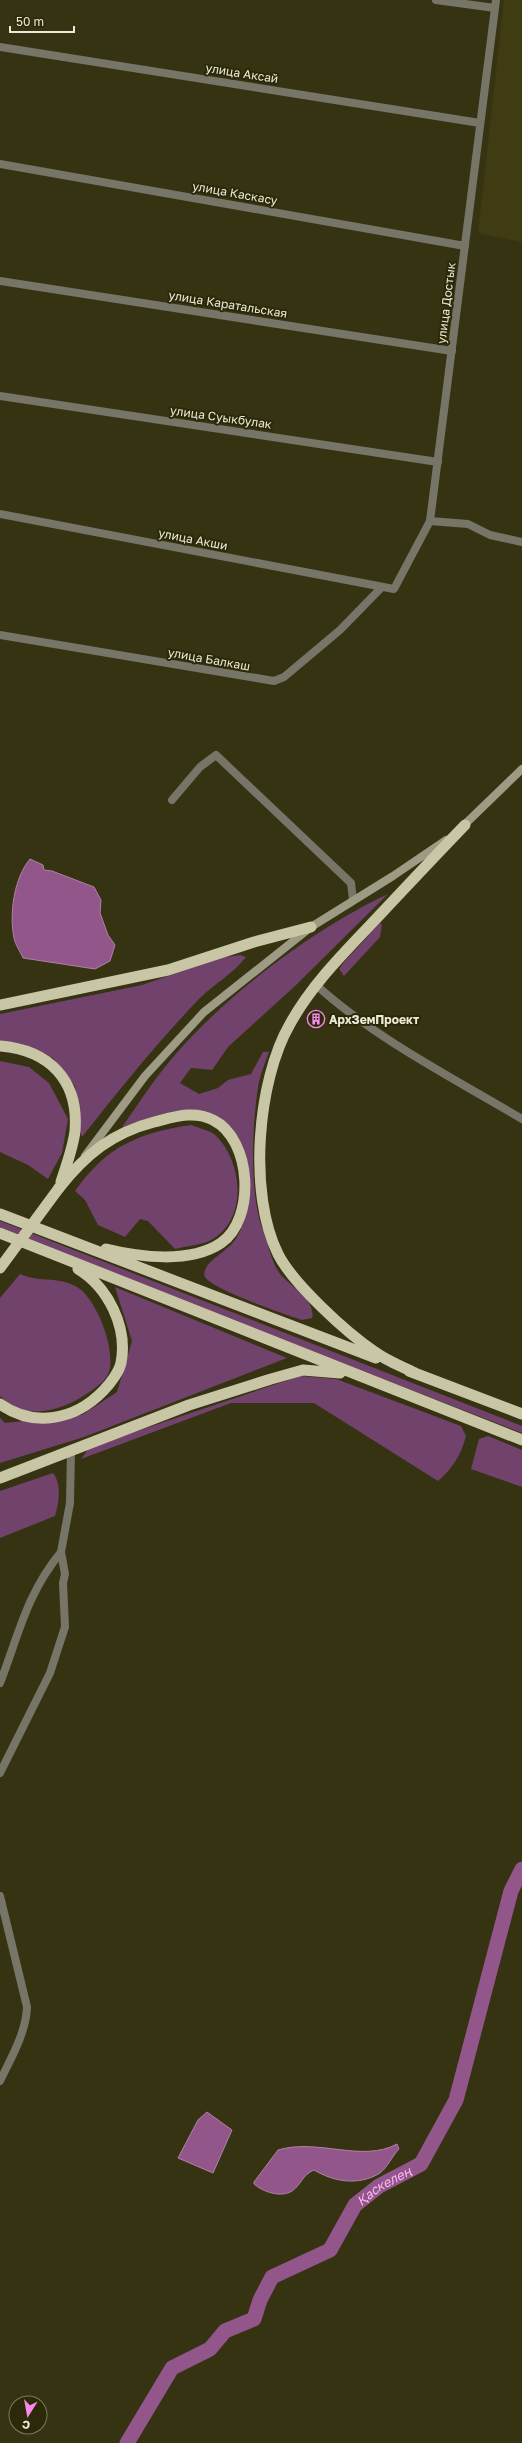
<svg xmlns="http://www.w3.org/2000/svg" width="522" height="2443" font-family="'Golos Text',sans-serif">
<rect width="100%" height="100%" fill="#363313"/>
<path fill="#3f3c13" d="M504,0H522V242L478,233Z"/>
<path fill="#71426b" d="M388,894L295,986L228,1047L212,1070L191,1068L180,1083L199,1094L218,1088L228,1080L251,1074L263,1052H269C265,1063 260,1075 258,1087C252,1127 249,1193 263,1231C268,1243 271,1260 278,1271C286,1284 317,1300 312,1318L302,1320C285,1314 213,1290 205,1277C203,1273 205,1270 207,1266C215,1256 231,1248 237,1237C252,1212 252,1171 242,1145C236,1127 211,1111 192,1110C169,1109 143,1120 122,1127C139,1103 155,1078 174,1056C227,994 315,928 388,894Z
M380,923L382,925L380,937L344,976L339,969L344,962Z
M240,955L246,957C233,974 214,984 199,999C157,1043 119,1090 82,1137L78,1125L75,1086L53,1058L24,1045L0,1044V1014L142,985L220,958Z
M0,1061L29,1067L49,1083L68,1119L62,1153L48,1179L28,1165L0,1152Z
M191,1125C198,1128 208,1130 214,1134C242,1159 249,1217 213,1239C203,1245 186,1246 175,1249L148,1221L140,1219L125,1237L98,1225L85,1200L75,1191C107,1146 138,1133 191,1125Z
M0,1221L522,1426V1433L182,1301L0,1227Z
M20,1274C37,1282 57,1277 73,1285C86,1290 94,1306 100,1318C106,1332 112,1351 110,1368C108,1379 99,1385 91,1391C64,1410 26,1423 0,1396V1298Z
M115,1287L287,1358L84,1437L0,1463V1418L5,1423L82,1415L117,1392L132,1341Z
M300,1376L336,1379L461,1426L466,1436C461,1455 453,1468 438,1481L314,1403H231L81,1459L90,1447Z
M488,1436L522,1450V1487L471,1469L479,1439Z
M53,1473C62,1484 59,1503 55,1516L0,1538V1491Z"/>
<path fill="#93568b" stroke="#ad82a2" d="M30,859L43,865L44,870L52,871L94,887L101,900L100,913L108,935L115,945L110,961L95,969L23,958C20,951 15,944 14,938C9,914 14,878 30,859Z
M207,2112L232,2130L213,2173L178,2158L198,2120Z
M397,2144L399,2149C392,2156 388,2167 380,2173C359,2186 334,2182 314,2170C302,2175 302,2184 292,2191C281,2198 263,2192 254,2184V2182L278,2150C318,2138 362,2163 397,2144Z"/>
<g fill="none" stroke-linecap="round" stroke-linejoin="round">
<path stroke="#93568b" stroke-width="15" id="s1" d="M127,2443L172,2368L210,2349L225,2331L254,2319L260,2300L272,2277L330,2250L355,2205L379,2186L421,2164L456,2100L511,1891L522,1869"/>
<path stroke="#767567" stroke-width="8" d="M436,0L495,8
M0,47L480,123
M0,164L465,246
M0,281L452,351
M0,396L438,462
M0,514L394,589L430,521
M0,635L274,681L284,677L340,630L381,588
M172,800L200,767L216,755L351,883L353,899
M315,984C374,1038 453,1078 522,1119"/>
<path stroke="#767567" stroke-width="8" d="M496,0L430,521L468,524L490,535L522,542
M0,1683C19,1634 26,1595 61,1552
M0,1773L50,1673L65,1627L63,1583L65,1574L61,1552L70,1503L71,1450
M0,1896L27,2007C26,2033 11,2058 0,2081"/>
<path stroke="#9d9b84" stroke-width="8" d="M461,828L522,769
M85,1156L145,1076L204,1012L311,927L393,876L446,840"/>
<path stroke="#c8c6a4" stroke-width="11" d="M0,1005L168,970L254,942L311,927
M0,1046C49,1050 79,1080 75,1131C73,1148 66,1166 61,1182
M59,1188C86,1154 112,1133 154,1122C174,1117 194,1110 213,1120C252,1139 256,1219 221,1243C190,1264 139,1257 106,1249
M0,1214L376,1358
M0,1233L522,1440
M409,1371L522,1414
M415,1373C401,1366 387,1361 375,1352C347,1333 293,1284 278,1254C248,1194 257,1081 290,1024C312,984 344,953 375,920C405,888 435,856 465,825
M0,1404C34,1428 75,1420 103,1391C110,1384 119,1372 121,1363C128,1327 108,1287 78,1269
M0,1478L189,1405L271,1379L303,1370L340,1373"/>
<path stroke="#c8c6a4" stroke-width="11" d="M0,1268L59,1188"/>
</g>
<defs>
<symbol id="building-ring" viewBox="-11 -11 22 22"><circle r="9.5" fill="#2c2908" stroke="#f888ea" stroke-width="1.5"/><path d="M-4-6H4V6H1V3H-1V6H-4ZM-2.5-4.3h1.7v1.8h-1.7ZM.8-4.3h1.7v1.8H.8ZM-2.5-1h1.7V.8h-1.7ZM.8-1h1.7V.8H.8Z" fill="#f888ea"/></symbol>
</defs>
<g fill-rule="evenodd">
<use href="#building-ring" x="306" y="1009" width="20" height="20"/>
</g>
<g text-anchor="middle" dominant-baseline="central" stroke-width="4" stroke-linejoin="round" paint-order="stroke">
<g font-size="12" fill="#ebead8" stroke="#2c2908">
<text transform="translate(242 73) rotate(9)">улица Аксай</text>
<text transform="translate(235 193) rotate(10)">улица Каскасу</text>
<text transform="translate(446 303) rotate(-83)">улица Достык</text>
<text transform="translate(228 304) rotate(9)">улица Каратальская</text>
<text transform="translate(221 417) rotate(8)">улица Суыкбулак</text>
<text transform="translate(193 539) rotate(11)">улица Акши</text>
<text transform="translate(209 659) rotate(10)">улица Балкаш</text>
</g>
<g font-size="12" font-weight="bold" fill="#ebead8" stroke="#2c2908" text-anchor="start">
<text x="329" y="1019">АрхЗемПроект</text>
</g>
<g font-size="13" font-style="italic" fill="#ffb9f4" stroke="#2c2908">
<text stroke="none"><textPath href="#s1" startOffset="381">Қаскелең</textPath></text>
</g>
</g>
<g transform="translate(28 2415) rotate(191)"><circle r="19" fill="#2c2908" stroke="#78765b"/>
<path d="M0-3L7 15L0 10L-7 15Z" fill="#f888ea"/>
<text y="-6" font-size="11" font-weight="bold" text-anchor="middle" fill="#ebead8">С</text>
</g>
<path d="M10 26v6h64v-6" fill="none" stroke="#ebead8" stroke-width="2"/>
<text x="16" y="26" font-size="12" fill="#ebead8" stroke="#2c2908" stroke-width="3" paint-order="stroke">50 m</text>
</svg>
